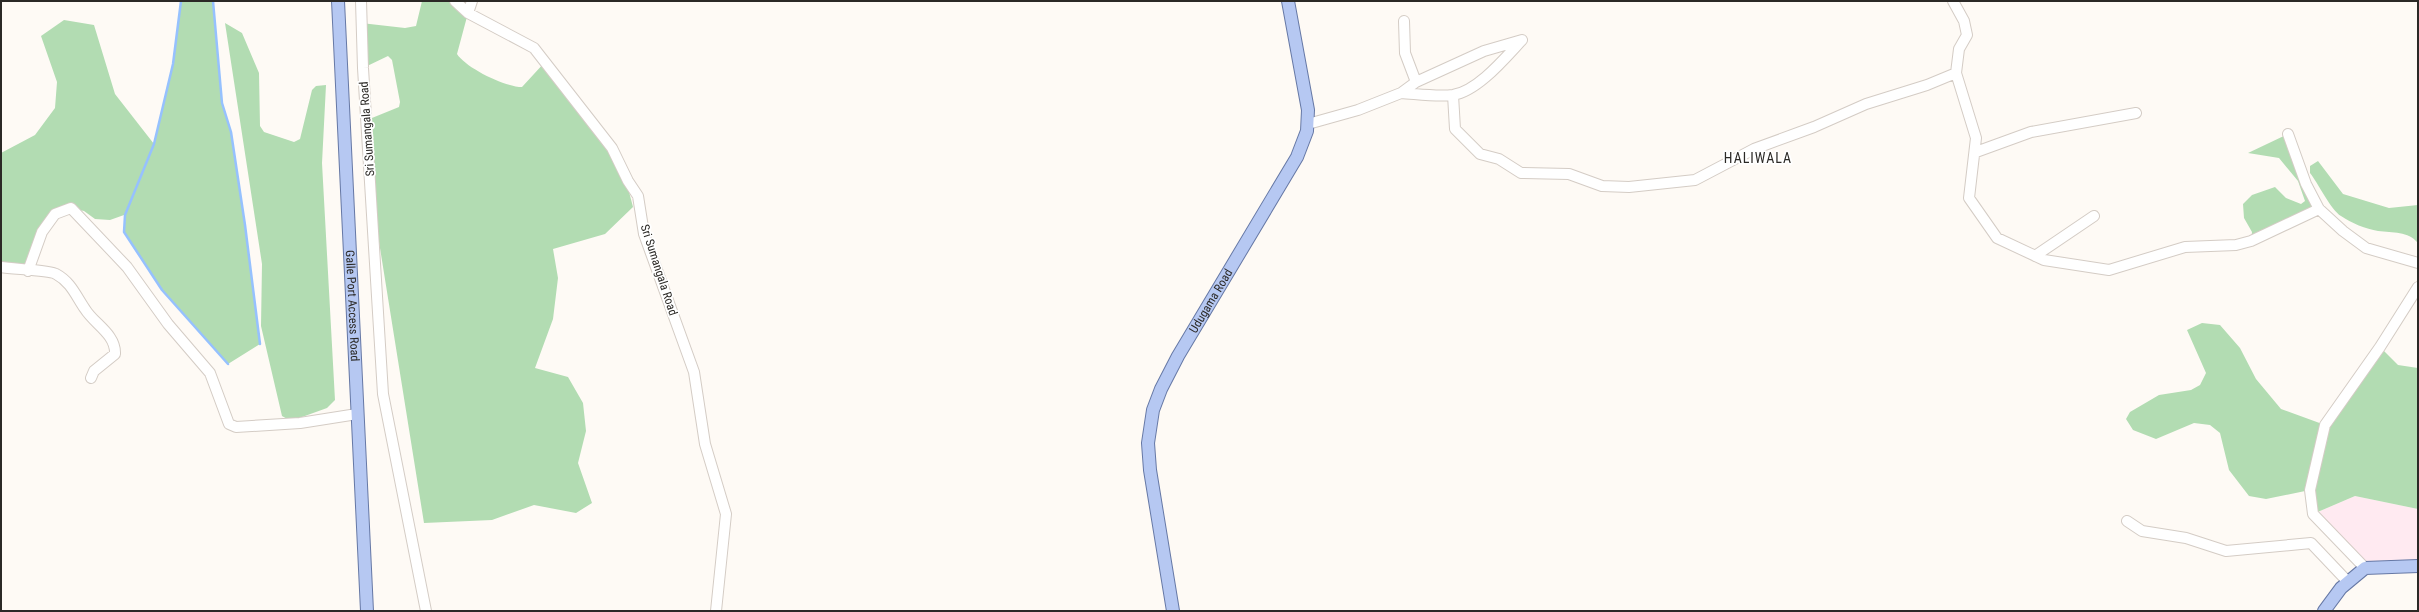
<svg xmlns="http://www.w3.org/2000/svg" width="2419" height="612" font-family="'Roboto Condensed',sans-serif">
<rect width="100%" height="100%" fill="#fefaf5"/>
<path fill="#ffeaf1" d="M2355,496L2418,509V566L2365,568L2313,514Z"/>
<path fill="#b2dcb2" d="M181,1H213L222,103L231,132L245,225L260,344L228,364L162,290L124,232V215L110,220L95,219L84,211L71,208L55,213L28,271L1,267V153L35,135L55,108L57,82L41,36L64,20L94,25L115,94L154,144L173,64Z
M422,1H455L468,13L457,54C466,68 505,87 522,87L545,62L623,169L633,207L605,234L553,249L558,278L553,319L535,368L568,377L583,403L586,431L578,463L592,503L576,513L534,505L492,520L424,523L372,198L367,120L399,107L400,102L392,60L388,56L363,68L361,23L405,28L416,26Z
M225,23L242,33L259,73L260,126L264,132L294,142L300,139L312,90L316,86L326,85L322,163L335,400L327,408L291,421L282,416L261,326L262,264Z
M2288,134L2319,209L2251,241L2252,232L2244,218L2243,204L2252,195L2275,187L2286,198L2301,204L2305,201L2298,181L2279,158L2248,153Z
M2318,161L2343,194L2389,208L2418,205V243C2408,231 2393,233 2378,231C2366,229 2351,223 2341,216C2331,210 2318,183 2310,173V166Z
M2202,323L2220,325L2240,348L2256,379L2281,409L2325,425L2380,347L2398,365L2418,368V509L2355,496L2313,514L2310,490L2266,499L2249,496L2229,470L2220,433L2210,425L2194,423L2156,439L2133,430L2126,419L2130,412L2159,395L2191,390L2200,385L2206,373L2187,330Z"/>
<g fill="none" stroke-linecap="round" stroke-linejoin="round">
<path stroke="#96c1fe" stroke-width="2.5" d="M181,1L173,64L154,144L125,215L124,232L162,290L228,364
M213,1L222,103L231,132L245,225L260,344"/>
<defs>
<path id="minor" d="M361,1L363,68L383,394L426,611
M455,1L468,13L534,48L612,148L628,181L638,196L644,234L694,372L705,444L726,514L716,611
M1953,1L1964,21L1967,35L1959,49L1956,73L1976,138L1969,198L1997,238L2044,260L2109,270L2185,247L2236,245L2251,241L2319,209
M468,13L472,1
M1404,21L1405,53L1416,82
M1453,95L1455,129L1480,154L1499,159L1521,173L1569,174L1602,186L1629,187L1695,180L1754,149L1814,127L1866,104L1927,85L1956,73
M1308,124L1358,110L1401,93L1416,82L1484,51L1522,40C1505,58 1478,91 1453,95C1437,97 1417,94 1401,93
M2288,134L2306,184L2319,209L2343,231L2366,248L2418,263
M1976,152L2031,132L2136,113
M2035,256L2094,216
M1,267C12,269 50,270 56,274C71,282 76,296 85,309C94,324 116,334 115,354L94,371L91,378
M28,271L42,232L55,214L71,208L127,267L168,324L210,373L229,424L236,427L300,423L357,414
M2127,521L2142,531L2186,538L2226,551L2311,543L2348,582
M2365,568L2313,514L2310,490L2325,425L2380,347L2418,287"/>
<g id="major">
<path id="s1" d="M338,1L367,611"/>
<path id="s2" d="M1173,611L1150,470L1148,443L1153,410L1161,389L1178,356L1297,157L1307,131L1308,110L1288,1"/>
<path d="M2324,611L2341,588L2365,568L2418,566"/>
</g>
</defs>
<use href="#minor" stroke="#d4ccc5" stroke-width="12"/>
<use href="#major" stroke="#6678a5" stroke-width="14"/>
<use href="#minor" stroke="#fff" stroke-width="10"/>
<use href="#major" stroke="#b6c8f2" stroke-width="12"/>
</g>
<g text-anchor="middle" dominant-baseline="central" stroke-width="3.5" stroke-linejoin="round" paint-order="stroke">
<g font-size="12" fill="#2b2926" stroke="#fff">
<text transform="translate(367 129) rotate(-94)">Sri Sumangala Road</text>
<text transform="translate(659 270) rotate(72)">Sri Sumangala Road</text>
<text stroke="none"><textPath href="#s2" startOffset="327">Udugama Road</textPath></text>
<text stroke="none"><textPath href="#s1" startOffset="305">Galle Port Access Road</textPath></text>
</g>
<g font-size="14" letter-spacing="1" fill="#2b2926" stroke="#fff">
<text x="1758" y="158">HALIWALA</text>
</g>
</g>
<rect width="2419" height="612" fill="none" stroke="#2b2926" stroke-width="4"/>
</svg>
